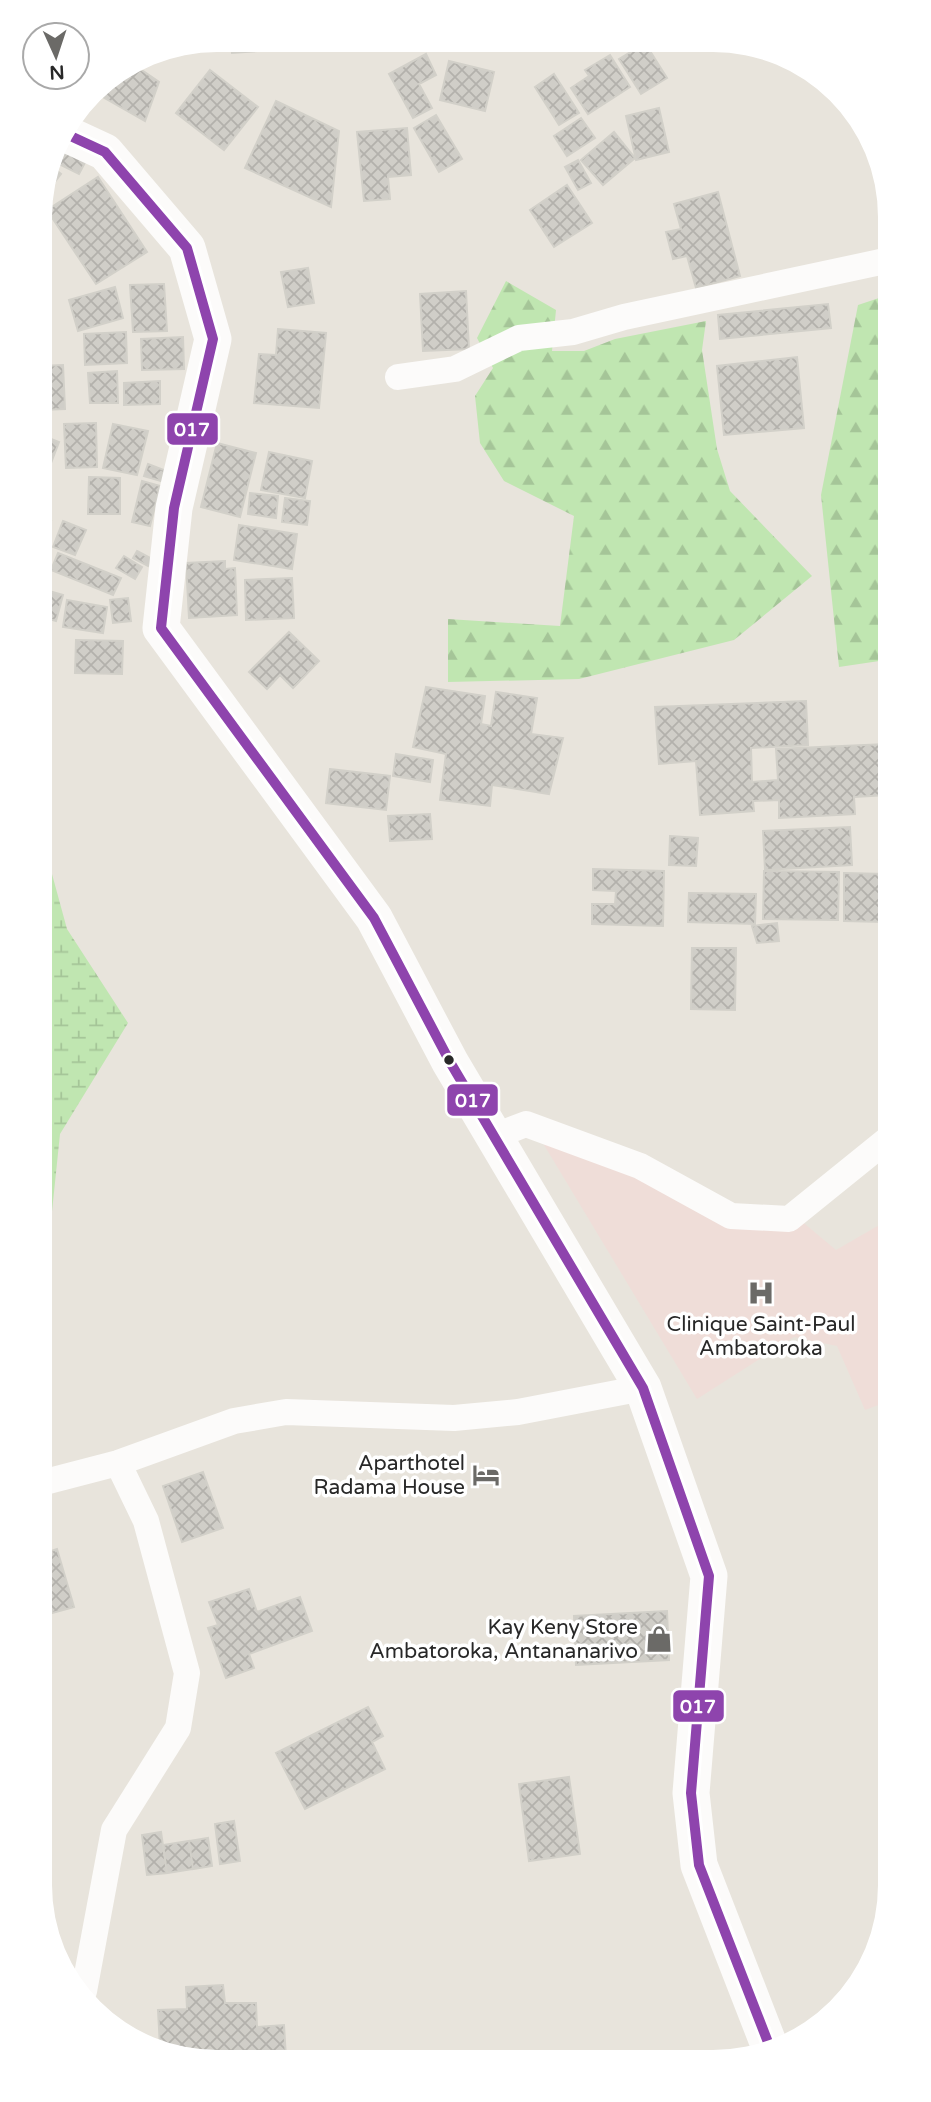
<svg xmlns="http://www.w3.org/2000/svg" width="931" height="2102" font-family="'Varela Round',sans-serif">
<defs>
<pattern id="forest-firs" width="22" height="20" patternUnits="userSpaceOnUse" patternTransform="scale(1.75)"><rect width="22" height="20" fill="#c0e6b1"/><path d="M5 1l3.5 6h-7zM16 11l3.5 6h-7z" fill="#a5c598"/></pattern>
<pattern id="wetland-marsh" width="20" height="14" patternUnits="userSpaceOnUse" patternTransform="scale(1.75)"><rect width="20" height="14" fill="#c0e6b1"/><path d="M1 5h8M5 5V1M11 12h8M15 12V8" fill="none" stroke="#a5c598"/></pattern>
<pattern id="building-cross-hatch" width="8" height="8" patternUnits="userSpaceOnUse" patternTransform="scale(1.75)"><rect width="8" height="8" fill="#d0cec8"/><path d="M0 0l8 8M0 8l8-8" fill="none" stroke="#b3b1ac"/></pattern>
</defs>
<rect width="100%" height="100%" fill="#e8e4dc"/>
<path fill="#efddd8" d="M529,1120L736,1205L793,1214L836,1250L888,1220L889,1401L865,1410L837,1346L794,1337L697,1399Z"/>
<path fill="url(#forest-firs)" d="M506,281L556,310L552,351H584L615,339L706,321L702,350L717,449L730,491L812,576L734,640L579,679L448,682V619L560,626L574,516L504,481L480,443L475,396L493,368L477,338Z
M885,296L886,660L839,667L821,495L858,305Z"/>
<path fill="url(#wetland-marsh)" d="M43,841L67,929L128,1023L60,1134L44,1289Z"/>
<path fill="url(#building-cross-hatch)" stroke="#d2d0c9" stroke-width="2" d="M231,40L313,41V47L232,53Z
M410,41L440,42L441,48L410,50Z
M645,43L667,78L641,94L619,59Z
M426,54L436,75L419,84L432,108L413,118L389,74Z
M610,55L630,87L588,114L571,88L589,76L585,70Z
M449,61L494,72L485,111L440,100Z
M133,64L159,82L145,121L94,92L100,85Z
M210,70L258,107L224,150L176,113Z
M554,74L579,113L559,125L535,87Z
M276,101L339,131L331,207L245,168Z
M659,108L669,152L636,160L626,116Z
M436,115L462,159L439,172L414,128Z
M581,118L595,138L567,156L554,136Z
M407,128L411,175L388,177L390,199L364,201L357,132Z
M614,132L635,158L603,185L581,160Z
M65,144L88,157L79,174L55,162Z
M578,160L591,183L578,190L565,167Z
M51,166L61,174L43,197Z
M98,177L147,252L96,284L47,210Z
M567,185L592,223L554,247L530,210Z
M718,192L740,276L696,288L687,256L673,259L666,232L681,229L674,204Z
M308,268L314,303L288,307L281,272Z
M164,284L167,331L133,332L130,285Z
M115,287L123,318L78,331L69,300Z
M466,291L469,349L423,351L420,294Z
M828,304L831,328L720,339L718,315Z
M278,329L326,333L319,408L254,403L259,354L276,355Z
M126,332L127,363L85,365L84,334Z
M183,337L184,369L142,370L141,339Z
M797,357L804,428L724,435L717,366Z
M63,365L65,409L41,410V366Z
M117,371L118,403H90L88,373Z
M160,381V404L124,405V383Z
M96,423L97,467L66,468L64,424Z
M113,424L148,431L137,475L103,468Z
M41,435L59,442L46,476L42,474Z
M217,443L256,453L240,517L201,507Z
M269,452L312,461L305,498L261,490Z
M148,464L164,470L161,481L144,476Z
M89,477L120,478V514H88Z
M142,481L160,486L150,526L132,522Z
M250,493L278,496L276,518L248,514Z
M285,498L310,501L307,525L282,522Z
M42,518L51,521L43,544H42Z
M63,521L86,530L75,555L53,547Z
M239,525L297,534L292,569L234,560Z
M137,551L152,559L148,566L133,558Z
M58,553L121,578L113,595L51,570Z
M124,556L142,567L135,579L116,568Z
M225,561V569L235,568L237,615L189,618L186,563Z
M292,578L294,618L246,620L245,580Z
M42,589L63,595L56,621L42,617Z
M128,598L131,621L113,623L110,600Z
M67,600L107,607L103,633L63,627Z
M42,628H51V675H42Z
M289,632L319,661L293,688L280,675L267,689L249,672Z
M76,640L123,641L122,674L75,673Z
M426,687L485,696L481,724L491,726L496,692L537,698L531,734L563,738L549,794L492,785L490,806L440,800L446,754L413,747Z
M806,701L808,745L751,748L752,782L778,780L776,749L886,744L887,795L854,797L855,814L779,818V800L753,801L754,811L700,815L696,761L659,764L655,707Z
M396,754L433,760L430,782L393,776Z
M330,769L390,776L386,810L326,803Z
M430,814L432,839L390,841L388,816Z
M881,818L887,819V859H879Z
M850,827L852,865L765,870L763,831Z
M670,836L698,838L696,866L669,865Z
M593,869L664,871L663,926L592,924V904H615L616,891L593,890Z
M764,871L839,872L838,920L763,919Z
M844,873L885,874L884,922L844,921Z
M689,893L756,894L755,924L688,922Z
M777,923L779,941L757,943L752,926Z
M692,948H736L735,1010L691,1009Z
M203,1472L223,1528L182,1542L163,1486Z
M57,1549L74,1607L45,1615V1553Z
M249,1589L257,1612L300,1597L312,1631L249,1654L254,1668L226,1678L208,1628L218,1625L209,1602Z
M667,1611L669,1660L576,1665L574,1616Z
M368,1707L383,1736L372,1742L385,1769L305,1809L276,1753Z
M569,1777L580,1854L529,1861L519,1784Z
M234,1821L240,1861L220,1864L215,1824Z
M161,1832L167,1873L147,1875L142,1835Z
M208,1838L212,1866L193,1869L189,1841Z
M189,1841L193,1869L167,1873L163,1845Z
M223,1985L225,2003H256L257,2027L284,2025L286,2058H183L160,2047L158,2010L187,2009L186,1987Z"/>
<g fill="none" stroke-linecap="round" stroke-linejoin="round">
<path stroke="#fcfbfa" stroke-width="26" d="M398,377L455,369L519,338L573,332L624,317L885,261
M495,1136L526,1124L640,1166L731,1216L789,1219L888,1139
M45,1482L118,1463L234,1421L286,1412L454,1418L518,1412L643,1388
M84,1991L114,1830L178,1728L187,1673L146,1521L118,1463"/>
<path stroke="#fcfbfa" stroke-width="37" d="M64,133L105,152L187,248L213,339L174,508L161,628L374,918L450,1062L643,1388L709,1576L691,1793L699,1865L771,2050"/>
<defs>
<path id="bus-1" d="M64,133L105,152L187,248L213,339L174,508L161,628L374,918L450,1062L643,1388L709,1576L691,1793L699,1865L771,2050"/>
</defs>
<use href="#bus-1" stroke="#fff" stroke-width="16"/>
<use href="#bus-1" stroke="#8e44ad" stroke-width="10"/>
</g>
<defs>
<symbol id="hospital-bare" viewBox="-9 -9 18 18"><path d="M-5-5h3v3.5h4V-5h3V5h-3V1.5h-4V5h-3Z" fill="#6b6a67" stroke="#fff" stroke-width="2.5" paint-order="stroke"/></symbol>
<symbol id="hotel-bare" viewBox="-9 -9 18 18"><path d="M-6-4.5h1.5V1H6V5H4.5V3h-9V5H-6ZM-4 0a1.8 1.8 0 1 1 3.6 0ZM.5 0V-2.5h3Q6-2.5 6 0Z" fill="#6b6a67" stroke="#fff" stroke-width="2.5" paint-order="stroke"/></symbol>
<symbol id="shop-bare" viewBox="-9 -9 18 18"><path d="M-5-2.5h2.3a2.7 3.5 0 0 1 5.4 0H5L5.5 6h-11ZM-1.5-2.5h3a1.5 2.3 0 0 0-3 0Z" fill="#6b6a67" stroke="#fff" stroke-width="2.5" paint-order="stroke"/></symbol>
</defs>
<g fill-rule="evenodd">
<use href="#hospital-bare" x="742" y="1274" width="38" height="38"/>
<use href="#hotel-bare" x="467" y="1456" width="38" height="38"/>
<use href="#shop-bare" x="640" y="1620" width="38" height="38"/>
</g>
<circle fill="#282828" stroke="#fff" stroke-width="2.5" cx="449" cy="1060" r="6"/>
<g text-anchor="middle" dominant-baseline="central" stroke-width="7" stroke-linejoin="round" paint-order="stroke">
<g font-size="21" fill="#282828" stroke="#fff" text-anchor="end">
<text x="761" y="1324" text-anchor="middle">Clinique Saint-Paul<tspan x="761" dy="24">Ambatoroka</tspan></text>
<text x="465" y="1463">Aparthotel<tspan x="465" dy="24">Radama House</tspan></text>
<text x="638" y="1627">Kay Keny Store<tspan x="638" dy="24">Ambatoroka, Antananarivo</tspan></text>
</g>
</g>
<path d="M0 0H931V2102H0ZM217 52H713A165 165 0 0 1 878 217V1885A165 165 0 0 1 713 2050H217A165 165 0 0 1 52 1885V217A165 165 0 0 1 217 52Z" fill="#fff" fill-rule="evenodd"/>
<g stroke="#fff" stroke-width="2.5">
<rect x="166" y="412" width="53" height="34" rx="7" fill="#8e44ad"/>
<rect x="446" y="1083" width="53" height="34" rx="7" fill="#8e44ad"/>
<rect x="672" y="1689" width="53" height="34" rx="7" fill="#8e44ad"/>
</g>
<g font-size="19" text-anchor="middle" font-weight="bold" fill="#fff">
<text x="192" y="436">017</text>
<text x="473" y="1107">017</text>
<text x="698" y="1713">017</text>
</g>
<g transform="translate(56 56) rotate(177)"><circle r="33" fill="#ffffff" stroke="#a9a9a9" stroke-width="2"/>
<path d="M0-5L12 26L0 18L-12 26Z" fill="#6b6a67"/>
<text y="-10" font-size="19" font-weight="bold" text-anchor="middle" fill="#282828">N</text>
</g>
</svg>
